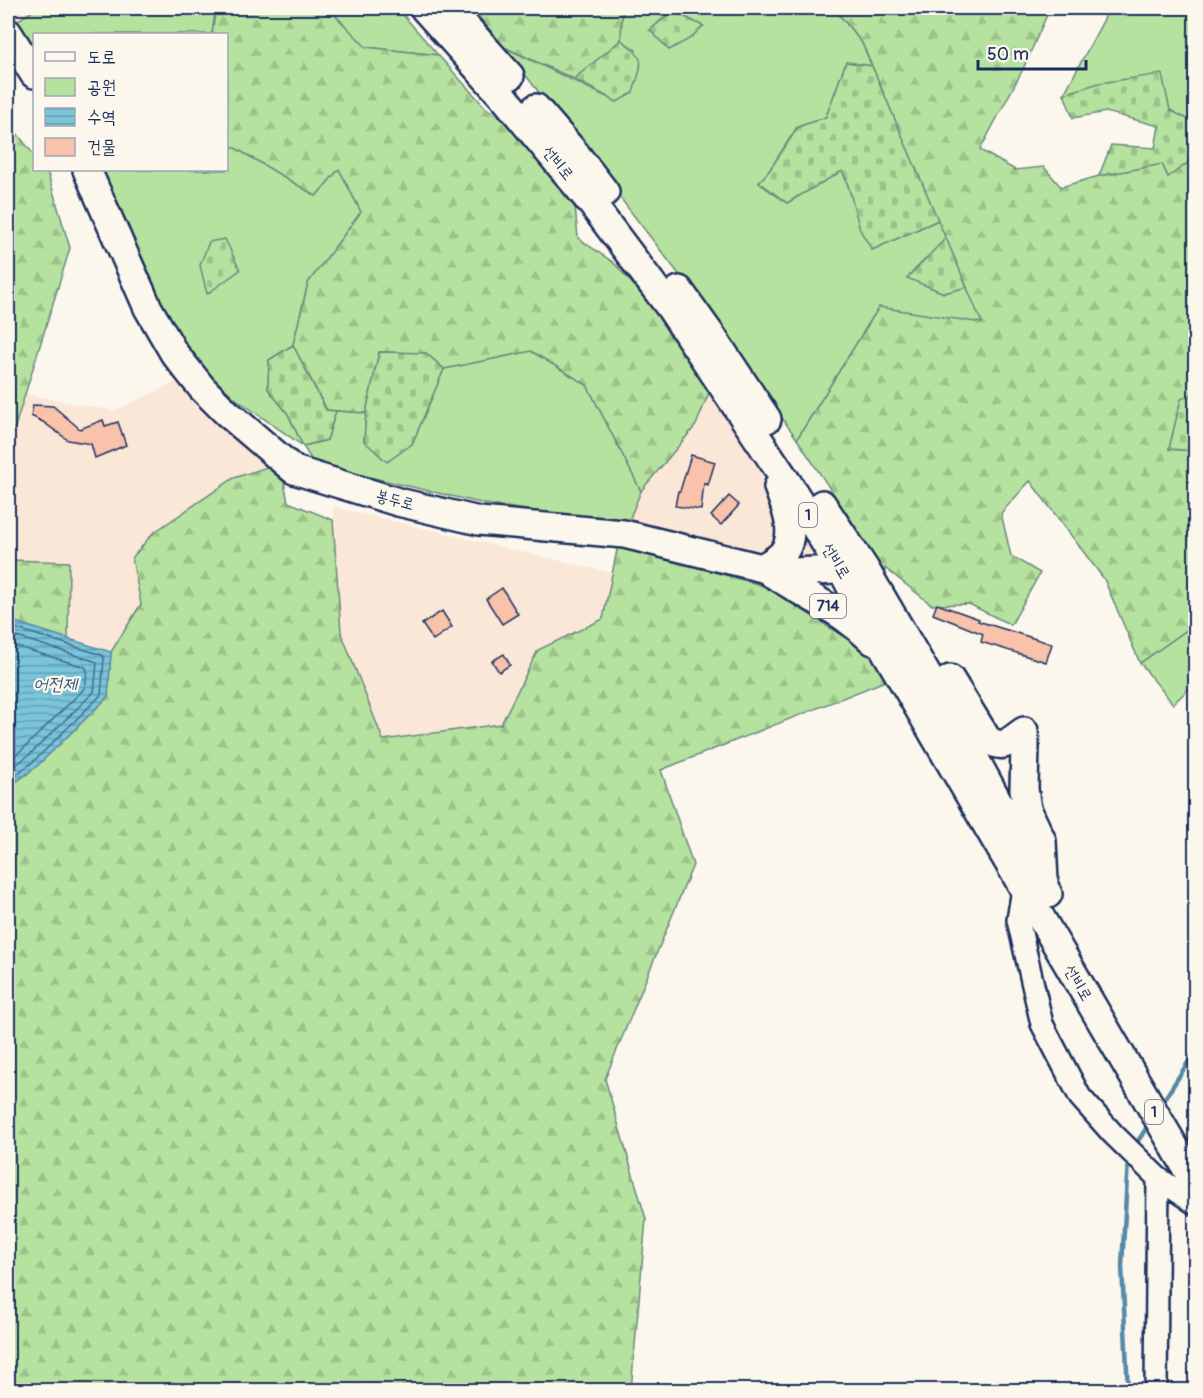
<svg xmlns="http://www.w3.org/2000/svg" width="1203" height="1398" font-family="Pangolin,'Poor Story',sans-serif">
<defs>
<pattern id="forest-firs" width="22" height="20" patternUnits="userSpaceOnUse" patternTransform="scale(1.5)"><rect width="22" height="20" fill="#b6e29f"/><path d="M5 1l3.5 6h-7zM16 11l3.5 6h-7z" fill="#9cc28b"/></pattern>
<pattern id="cemetery-stones" width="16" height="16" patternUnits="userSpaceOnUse" patternTransform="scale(1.5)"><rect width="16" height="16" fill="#b6e29f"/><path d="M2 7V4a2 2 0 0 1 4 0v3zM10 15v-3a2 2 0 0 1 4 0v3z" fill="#9cc28b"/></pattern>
<pattern id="water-rules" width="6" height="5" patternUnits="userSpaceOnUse" patternTransform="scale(1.5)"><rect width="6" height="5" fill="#7ac5d9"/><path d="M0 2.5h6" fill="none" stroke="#63a0b3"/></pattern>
</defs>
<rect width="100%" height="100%" fill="#fbf7ec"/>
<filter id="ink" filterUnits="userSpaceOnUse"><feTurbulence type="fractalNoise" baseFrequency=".0167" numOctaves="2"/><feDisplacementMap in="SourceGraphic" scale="12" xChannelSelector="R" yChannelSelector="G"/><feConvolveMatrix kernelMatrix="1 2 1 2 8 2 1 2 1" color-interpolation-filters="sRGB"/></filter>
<g filter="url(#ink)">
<path fill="#fae7d8" d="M8,8H37L12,24L8,19Z
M178,381L267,467L234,478L153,533L141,604L111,652L68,639L69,562L8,560V505L11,485L10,443L25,394L113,411Z
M710,390L818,558L747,556L627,525L641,491L696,425Z
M334,507L612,573L603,619L538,650L501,724L383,740L341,632L333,520Z"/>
<path fill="#b6e29f" stroke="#68887e" stroke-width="1.5" d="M37,8H216L212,34H34V62L12,24Z
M328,8H397L438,55L365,47Z
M622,8H654L667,15L650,30L703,26L673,11V8H834L862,43L872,66L846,62L826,117L797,127L769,171L759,183L787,203L842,170L872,250L938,220L946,238L908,278L944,293L967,287L983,324L879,307L797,439L675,269L504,47L617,102L636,50L621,40Z
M1110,8H1195V123L1170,111L1064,94Z
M227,143L316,196L339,169L361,212L308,283L293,345L269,360L268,389L288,414L303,446L327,440L336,411L366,413L364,441L412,444L444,369L531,351L587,385L641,491L627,525L485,504L314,464L303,446L236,399L193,359L164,313L99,170H226Z
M1195,624V683L1173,704L1140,663Z"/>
<path fill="url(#forest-firs)" stroke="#68887e" stroke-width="1.5" d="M216,8H328L366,47L438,55L485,107L523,135L574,195L578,238L614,263L662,317L710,390L696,425L641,491L587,385L531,351L444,369L426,353L379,352L366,413L327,410L293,345L308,283L361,212L339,169L316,196L227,143L226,34H212Z
M472,8H622L621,40L574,79L504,47Z
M834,8H1050L1023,69L980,150L1015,170L1044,167L1061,187L1099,176L1162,164L1168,176L1189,162L1195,136V393L1181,400L1169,449L1195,451V624L1140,663L1104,579L1030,481L1001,513L1011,556L1040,573L1011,625L969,604L932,605L885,568L888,680L661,770L693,865L605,1079L646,1219L631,1390H8V788L37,766L108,697L111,652L141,604L132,558L153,533L234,478L267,467L284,482L288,502L333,520L341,632L383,740L501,724L538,650L603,619L618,545L768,587L868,653L858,531L797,439L879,307L982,323L862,43Z
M8,122L34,155V170H46L47,171L70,248L10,443L11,485L8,505Z
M8,560L69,562L68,639L8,620Z"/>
<path fill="url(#cemetery-stones)" stroke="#68887e" stroke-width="1.5" d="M673,11L703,26L691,38L669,50L650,30Z
M621,40C649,59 641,64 633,93L617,102L574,79Z
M846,62L872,66L938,220L872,250L860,230L847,181L842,171L787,203L759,182L769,171L798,127L826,117Z
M1162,74L1170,110L1195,123V136L1189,162L1168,177L1162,164L1099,176L1111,145L1155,148L1159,126L1106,112L1073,118L1064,94L1099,83Z
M946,238L967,287L944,293L907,278Z
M225,239L240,270L207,294L200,265L209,242Z
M293,345L326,410L336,411L327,440L303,446L288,414L268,389L269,360Z
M379,352L426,353L444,369L412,444L387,462L364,441L366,413Z
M1195,393V451L1169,449L1181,399Z"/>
<path fill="url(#water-rules)" stroke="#5489a8" stroke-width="1.5" d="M8,620L111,652L108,697L37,766L8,788Z"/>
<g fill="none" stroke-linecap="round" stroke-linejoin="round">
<path stroke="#416b8f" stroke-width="1.5" d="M8,626L102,655L104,658L101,695L34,761L8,781
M8,634L94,661L97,663L94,692L29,755L8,771
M8,644L85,667L87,670L85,688L23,749L8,760"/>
<path stroke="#5489a8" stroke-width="4.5" d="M1160,1106L1196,1050
M1134,1147L1149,1124
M1128,1159L1122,1266L1128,1390"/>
</g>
<path fill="#f8c2ab" stroke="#1b2f5e" stroke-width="1.5" d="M33,405L53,406L80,429L103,420L105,426L118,422L126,445L95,458L91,444L68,440L43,422L31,416Z
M691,455L715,462L708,485L704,483L701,510L675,506L678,491H680Z
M729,496L739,505L721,525L711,516Z
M502,588L518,614L502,624L486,599Z
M937,604L979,619L978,621L1052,644L1046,662L981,642L983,634L933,614Z
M442,611L452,627L433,640L422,624Z
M504,654L510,665L499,672L492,661Z"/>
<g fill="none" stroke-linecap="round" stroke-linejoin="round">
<defs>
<path id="minor" d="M1023,889L1018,920L1042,1024L1080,1097L1113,1134L1158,1178L1196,1204
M1156,1390L1158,1178"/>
<path id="major" d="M424,8L506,100L592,204L671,309L787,482L842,570L887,654L1181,1158L1196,1187
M449,8L510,76
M8,33L34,74
M536,108L575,153L605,192
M87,170L148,308L174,353L202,388L226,412L294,470L398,502L479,521L624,534L762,568L794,572L857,569
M679,290L714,339L767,419
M822,504L865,569L961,733L1048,894
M762,568C768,564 776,560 781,555C799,537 785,506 778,487
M771,573C784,580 797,590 811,597C836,611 852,621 873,641
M950,679L987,739C1004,751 1009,741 1024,731L1025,745L1024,789L1027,809L1042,841L1044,881"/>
</defs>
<use href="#minor" stroke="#1b2f5e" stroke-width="26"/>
<use href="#major" stroke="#1b2f5e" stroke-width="32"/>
<use href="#minor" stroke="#fbf7ec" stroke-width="21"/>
<use href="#major" stroke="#fbf7ec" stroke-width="27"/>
</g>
</g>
<g text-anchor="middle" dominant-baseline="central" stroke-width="4.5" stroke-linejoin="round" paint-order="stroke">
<g fill="#fbf7ec" stroke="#5e6b89" stroke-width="1.5">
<rect x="799" y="503" width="18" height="24" rx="4.5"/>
<rect x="810" y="594" width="36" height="24" rx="4.5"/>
<rect x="1145" y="1100" width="18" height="24" rx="4.5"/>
</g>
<g font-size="15" font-weight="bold" fill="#1b2f5e">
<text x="808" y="515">1</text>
<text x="828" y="606">714</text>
<text x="1154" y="1112">1</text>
</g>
<g font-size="16" fill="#1b2f5e" stroke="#fbf7ec">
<text transform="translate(558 163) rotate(51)">선비로</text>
<text transform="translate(395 500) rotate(15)">봉두로</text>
<text transform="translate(836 561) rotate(59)">선비로</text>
<text transform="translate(1078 983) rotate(60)">선비로</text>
</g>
<g font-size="18" font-style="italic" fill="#33547d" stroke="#fbf7ec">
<text x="55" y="684">어전제</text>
</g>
</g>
<rect width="1203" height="1398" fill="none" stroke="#fbf7ec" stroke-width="30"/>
<rect x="15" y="15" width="1173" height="1368" fill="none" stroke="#1b2f5e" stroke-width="2" filter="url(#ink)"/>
<rect x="33" y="33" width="195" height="138" fill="#fbf7ec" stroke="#a1a7b3" stroke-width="1.5"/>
<rect x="45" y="52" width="30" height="9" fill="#fbf7ec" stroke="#a1a7b3" stroke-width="1.5"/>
<text x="87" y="63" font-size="18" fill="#1b2f5e">도로</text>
<rect x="45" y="78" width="30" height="18" fill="#b6e29f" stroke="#a1a7b3" stroke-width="1.5"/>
<text x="87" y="93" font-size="18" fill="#1b2f5e">공원</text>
<rect x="45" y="108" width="30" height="18" fill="url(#water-rules)" stroke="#a1a7b3" stroke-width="1.5"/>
<text x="87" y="123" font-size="18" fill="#1b2f5e">수역</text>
<rect x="45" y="138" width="30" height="18" fill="#f8c2ab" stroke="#a1a7b3" stroke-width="1.5"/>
<text x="87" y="153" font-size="18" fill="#1b2f5e">건물</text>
<path d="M978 60v9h108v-9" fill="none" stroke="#1b2f5e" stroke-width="3"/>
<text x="987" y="60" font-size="18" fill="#1b2f5e" stroke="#fbf7ec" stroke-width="4.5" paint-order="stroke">50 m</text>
</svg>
